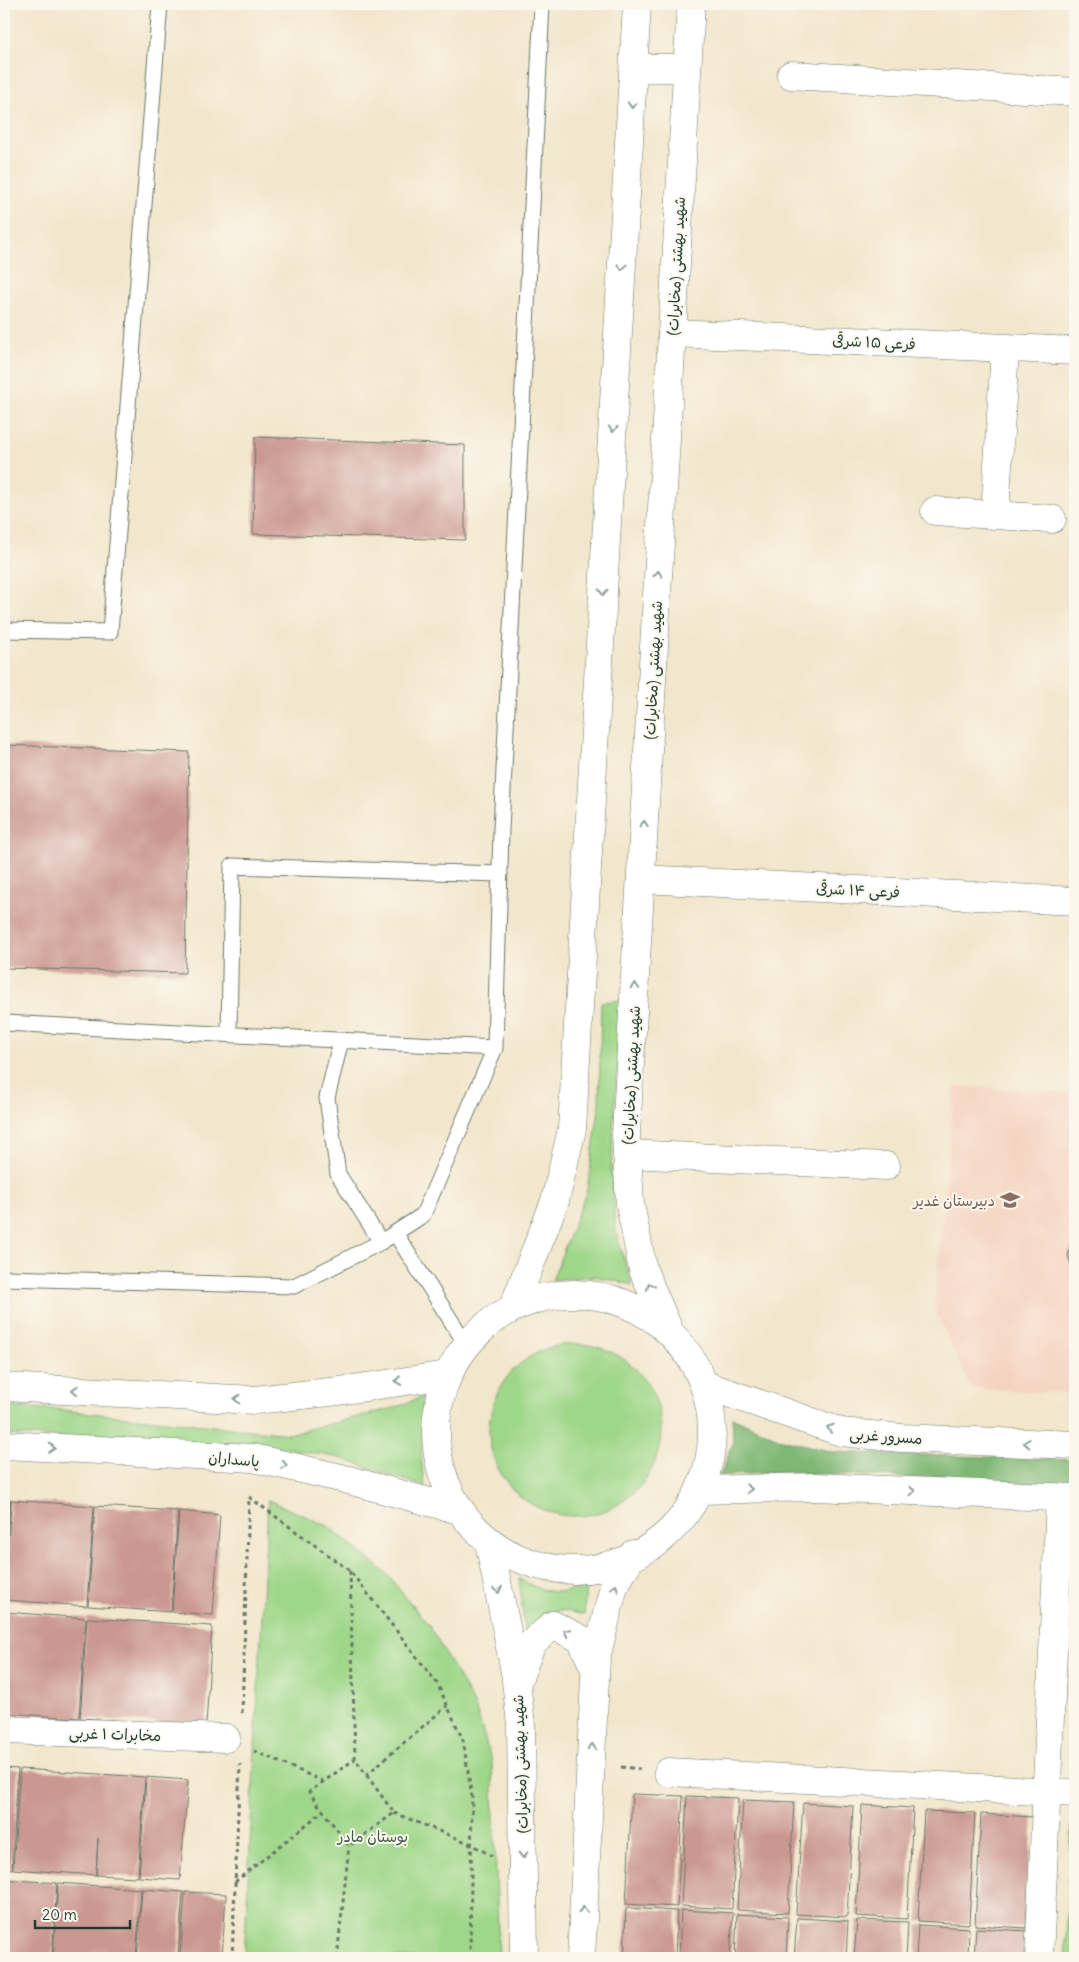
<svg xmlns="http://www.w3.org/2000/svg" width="1079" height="1962" font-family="Delius,'Playpen Sans Arabic',sans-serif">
<rect width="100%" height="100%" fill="#fbf7ec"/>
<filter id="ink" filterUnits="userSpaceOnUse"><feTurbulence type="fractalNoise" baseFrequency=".02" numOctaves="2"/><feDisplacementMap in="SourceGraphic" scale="10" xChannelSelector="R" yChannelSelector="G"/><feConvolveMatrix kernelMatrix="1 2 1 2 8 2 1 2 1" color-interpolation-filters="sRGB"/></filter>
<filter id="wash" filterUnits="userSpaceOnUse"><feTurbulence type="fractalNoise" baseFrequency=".0096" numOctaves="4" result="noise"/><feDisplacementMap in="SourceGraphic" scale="20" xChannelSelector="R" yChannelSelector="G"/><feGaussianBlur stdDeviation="1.12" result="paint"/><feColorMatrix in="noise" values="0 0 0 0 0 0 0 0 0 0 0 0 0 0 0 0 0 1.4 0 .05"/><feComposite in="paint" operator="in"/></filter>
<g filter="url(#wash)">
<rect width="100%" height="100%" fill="#f2e6cc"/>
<path fill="#f5d3c1" d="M955,1086L1075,1093V1394L971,1388L934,1308Z"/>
<path fill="#9fd789" stroke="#5f8a5e" d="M621,1000L611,1171L616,1233L632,1285L594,1276L552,1280L587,1190L599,1109L601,1002Z
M489 1430a86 86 0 1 1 172 0a86 86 0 1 1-172 0Z
M431,1393C422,1428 418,1451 425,1487L340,1458L281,1447L4,1435V1407L52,1409L289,1434L397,1407Z
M268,1500L328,1526L386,1573L430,1627L475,1706L492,1762L499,1958H244Z
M519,1578C543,1593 558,1596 586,1586L584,1615L562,1610L543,1613L525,1635Z
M1072,1816H1075V1958H1065Z"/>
<path fill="#7fb875" stroke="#4f7a54" d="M732,1417L778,1438L833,1452L1075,1460V1485L779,1472L720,1476L733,1443Z"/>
<g id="blocks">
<path fill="#ca9891" d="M255,437L465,445V540L253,534Z
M4,745L189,752L185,973L4,968Z
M1075,1238V1276L1068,1255Z
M4,1499H10L5,1568H4Z
M11,1500L94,1506L87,1606L4,1600Z
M95,1506L178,1511L171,1612L88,1606Z
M179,1511L220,1515L213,1615L172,1612Z
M4,1612L86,1618L79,1718L4,1713Z
M87,1618L212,1626L206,1726L80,1718Z
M4,1768L18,1769L12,1869L4,1868Z
M20,1769L145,1777L138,1877L96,1875L98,1838L96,1875L13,1869Z
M146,1777L188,1780L180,1880L139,1877Z
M632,1794L683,1796L677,1907L626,1904Z
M687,1796L738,1798L732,1909L681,1906Z
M743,1800L794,1802L788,1913L737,1910Z
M803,1803L853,1806L847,1917L796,1914Z
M862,1805L913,1808L907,1919L856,1916Z
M924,1811L975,1813L969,1924L918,1921Z
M981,1814L1033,1817L1026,1928L975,1925Z
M4,1879L57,1883L52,1958H4Z
M58,1883L141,1889L136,1958H53Z
M142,1889L183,1892L178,1958H137Z
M185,1892L226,1894L222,1958H180Z
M626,1908L677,1911L675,1958H624Z
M681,1910L733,1913L730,1958H679Z
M737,1914L788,1917L786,1958H735Z
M797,1918L848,1921L846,1958H794Z
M857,1920L908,1922L906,1958H854Z
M918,1925L969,1928L968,1958H916Z
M976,1928L1027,1931L1025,1958H974Z"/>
</g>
</g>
<g filter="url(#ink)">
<use href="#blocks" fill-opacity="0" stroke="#697869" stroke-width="1"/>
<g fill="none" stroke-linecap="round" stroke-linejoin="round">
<defs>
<path id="lane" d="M4,630L110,632L160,4
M4,1023L495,1048
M229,1033L232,866L500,874
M341,1040L327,1098L338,1174L381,1242L423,1215L495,1048L501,830L542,4
M395,1233L466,1344
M4,1278L294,1286L381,1242"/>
<path id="street" d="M791,75L1075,92
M672,333L1075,351
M935,511L1052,519
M995,515L1005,348
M641,879L1075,901
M627,1154L886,1166
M4,1730L226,1738
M668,1772L1075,1793
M1039,1958L1060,1498"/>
<path id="secondary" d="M634,68H687
M436 1432a138 138 0 1 1 276 0a138 138 0 1 1-276 0Z
M513,1308L555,1201L572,1129L637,4
M669,1330L643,1270L630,1204L626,1134L691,4
M705,1385L841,1432L901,1438L1075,1445
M4,1387L255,1400L339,1391L447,1375
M4,1445L253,1458L341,1478L459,1510
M701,1490L816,1487L1075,1498
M489,1542L515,1672L521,1725L524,1958
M517,1682L532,1643L553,1625L581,1639L595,1669
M581,1958L596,1658L614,1586L633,1554"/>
</defs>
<use href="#lane" stroke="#697869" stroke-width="17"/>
<use href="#street" stroke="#697869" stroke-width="29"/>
<use href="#secondary" stroke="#697869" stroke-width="29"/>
<path stroke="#697869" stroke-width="3" stroke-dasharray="4 4" stroke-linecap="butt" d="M249,1497L350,1571L437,1683L463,1740L472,1797L470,1958
M350,1571L355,1759L394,1813L349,1846L309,1792L355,1759
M242,1713L249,1497
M254,1751L323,1781
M621,1767L640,1769
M366,1775L447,1706
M394,1813L471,1844L492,1856
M235,1882L323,1811
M232,1958L240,1764
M337,1958L349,1846"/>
<use href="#lane" stroke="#fff" stroke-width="15"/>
<use href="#street" stroke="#fff" stroke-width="28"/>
<use href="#secondary" stroke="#fff" stroke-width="28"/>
</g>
<defs><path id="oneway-chevron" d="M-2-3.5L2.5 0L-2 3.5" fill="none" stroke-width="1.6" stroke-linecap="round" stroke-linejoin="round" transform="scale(1.25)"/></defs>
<g stroke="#8f9e9a">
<use href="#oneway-chevron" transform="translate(632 105) rotate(93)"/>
<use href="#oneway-chevron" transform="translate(622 267) rotate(93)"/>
<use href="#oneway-chevron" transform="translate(613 429) rotate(93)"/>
<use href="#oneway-chevron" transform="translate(658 574) rotate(-87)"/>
<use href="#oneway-chevron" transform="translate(603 592) rotate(93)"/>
<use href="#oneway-chevron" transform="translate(644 824) rotate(-87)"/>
<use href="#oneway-chevron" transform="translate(635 986) rotate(-87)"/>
<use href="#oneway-chevron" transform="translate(650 1286) rotate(-113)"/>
<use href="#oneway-chevron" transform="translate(398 1381) rotate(171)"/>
<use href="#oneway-chevron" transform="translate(75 1390) rotate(-177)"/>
<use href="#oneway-chevron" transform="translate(237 1399) rotate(-177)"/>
<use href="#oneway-chevron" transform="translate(830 1428) rotate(-162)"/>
<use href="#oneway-chevron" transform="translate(1027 1443) rotate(-178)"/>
<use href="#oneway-chevron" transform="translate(52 1448) rotate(3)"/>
<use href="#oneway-chevron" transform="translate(284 1465) rotate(12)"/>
<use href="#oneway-chevron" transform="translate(749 1489) rotate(-1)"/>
<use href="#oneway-chevron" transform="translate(912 1491) rotate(2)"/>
<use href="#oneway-chevron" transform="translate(615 1588) rotate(-68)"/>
<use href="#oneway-chevron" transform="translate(498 1590) rotate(78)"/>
<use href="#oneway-chevron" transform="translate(567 1632) rotate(-154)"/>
<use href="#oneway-chevron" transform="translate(592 1747) rotate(-87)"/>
<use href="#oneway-chevron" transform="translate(523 1855) rotate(89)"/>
<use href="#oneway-chevron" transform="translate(583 1910) rotate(-87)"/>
</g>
</g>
<defs>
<symbol id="school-bare" viewBox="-9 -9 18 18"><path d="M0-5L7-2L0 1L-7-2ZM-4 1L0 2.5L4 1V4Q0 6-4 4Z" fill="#8d6e63" stroke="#fbf7ec" stroke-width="2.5" paint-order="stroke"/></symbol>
</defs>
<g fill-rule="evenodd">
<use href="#school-bare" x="996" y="1186" width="28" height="28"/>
</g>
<g text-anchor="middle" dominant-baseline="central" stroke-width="4" stroke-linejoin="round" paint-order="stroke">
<g font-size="15" fill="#1f3d34" stroke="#fbf7ec">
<text transform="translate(676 266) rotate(-87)">شهید بهشتی (مخابرات)</text>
<text transform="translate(874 342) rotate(3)">فرعی ۱۵ شرقی</text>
<text transform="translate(653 670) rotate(-87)">شهید بهشتی (مخابرات)</text>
<text transform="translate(858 890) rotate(3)">فرعی ۱۴ شرقی</text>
<text transform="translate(631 1075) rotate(-87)">شهید بهشتی (مخابرات)</text>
<text transform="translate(886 1436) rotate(4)">مسرور غربی</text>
<text transform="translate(234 1459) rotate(5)">پاسداران</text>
<text transform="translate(115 1734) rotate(2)">مخابرات ۱ غربی</text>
<text transform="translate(520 1764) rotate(-92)">شهید بهشتی (مخابرات)</text>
</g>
<g font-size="15" fill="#785e54" stroke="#fbf7ec" text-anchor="end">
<text x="995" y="1200">دبیرستان غدیر</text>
</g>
<g font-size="15" fill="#395c45" stroke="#fbf7ec">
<text x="373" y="1836">بوستان مادر</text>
</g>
</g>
<rect width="1079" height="1962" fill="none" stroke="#fbf7ec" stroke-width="20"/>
<path d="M35 1920v8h95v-8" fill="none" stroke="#1f3d34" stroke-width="2.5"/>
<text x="42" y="1920" font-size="15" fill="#1f3d34" stroke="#fbf7ec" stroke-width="4" paint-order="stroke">20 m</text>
</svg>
